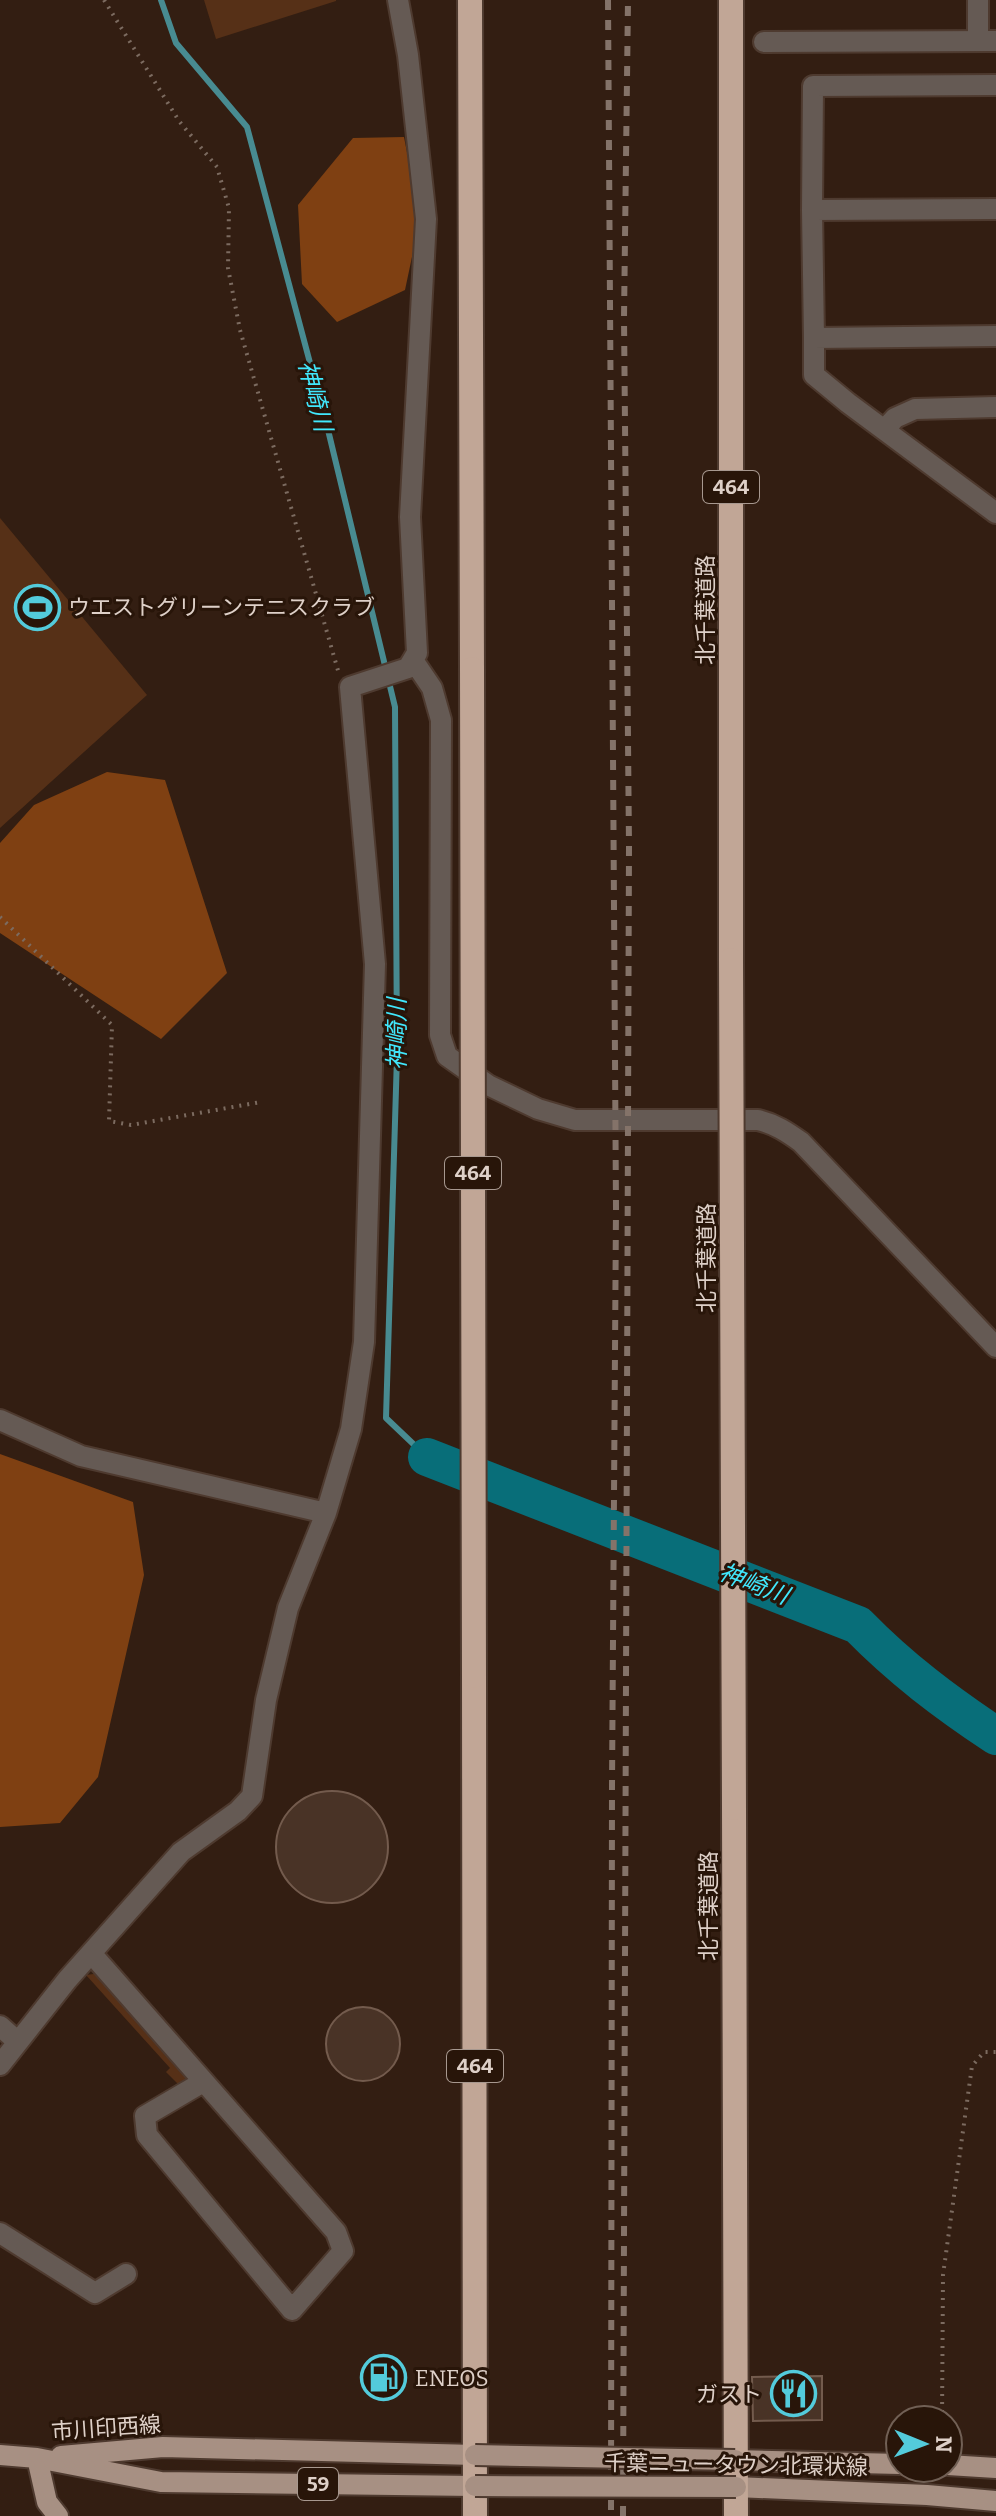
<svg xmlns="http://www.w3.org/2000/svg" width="996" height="2516" font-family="Bitter,'Noto Sans JP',serif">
<rect width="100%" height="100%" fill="#331e12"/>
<path fill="#563017" d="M204,0H336V1L216,39Z
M0,518L147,695L0,828Z
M101,1973L191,2074L183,2089L166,2072L170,2068L86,1975Z"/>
<path fill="#7f4012" d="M404,137L420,219L405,290L337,322L302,284L298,205L353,138Z
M107,772L165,780L227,973L161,1039L0,933V843L34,805Z
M0,1454L133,1502L144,1575L98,1777L60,1823L0,1827Z"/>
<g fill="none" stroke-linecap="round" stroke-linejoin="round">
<path stroke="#488b91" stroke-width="6" d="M161,0L176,43L247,127L329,434L395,707L397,1056L386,1418L427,1457"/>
<path stroke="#086e79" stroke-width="38" d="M427,1457L858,1625C901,1669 945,1702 996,1736"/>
</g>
<path fill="#493326" stroke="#735b4d" stroke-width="2" d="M276 1847a56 56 0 1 1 112 0a56 56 0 1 1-112 0Z
M326 2044a37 37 0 1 1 74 0a37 37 0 1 1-74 0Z
M822,2376V2420L753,2421L752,2377Z"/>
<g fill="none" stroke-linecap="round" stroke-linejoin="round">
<defs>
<path id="minor" d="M978,41V0
M764,42L996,41
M996,85L813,86L812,210L996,209
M812,210L814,338
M996,336L814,338V375L848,403L996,513
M884,430L895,418L915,409L996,407
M413,660L432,688L441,720L440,1035L447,1056L488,1085L538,1109L575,1120H758C775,1124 787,1132 801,1142L996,1347
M0,1420L81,1456L326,1513
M91,1953L336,2232L343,2251L292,2310L147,2135L145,2116L203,2082
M0,2026L18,2042
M0,2065L67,1980L181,1852L238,1811L252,1796L266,1700L288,1608L326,1513L351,1429L364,1342L375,964L350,687L408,668L417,653L410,517L426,219L408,55L398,0
M0,2233L95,2293L126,2274"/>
<path id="major" d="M0,2455L37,2458L161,2482L475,2486
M61,2456L163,2447L475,2455
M37,2458L47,2502L58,2516
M735,2460L900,2464
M948,2465L996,2468
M736,2487L927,2495L996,2501"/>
<path id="highway" d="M470,0L472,669
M731,960V0
M474,1676L475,2516
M734,1808L736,2516"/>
</defs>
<use href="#minor" stroke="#4e3a2f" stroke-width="24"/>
<use href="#major" stroke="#4e3a2f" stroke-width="24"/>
<use href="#highway" stroke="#4e3a2f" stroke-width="28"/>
<path stroke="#7c6b60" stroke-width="4" stroke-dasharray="2 6" stroke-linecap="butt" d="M104,0L179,121L217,167L229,208L228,268L240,330L339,674
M0,917L112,1025L109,1121L131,1125L261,1102
M942,2420L943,2275L972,2066L984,2052H996"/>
<use href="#minor" stroke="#655a54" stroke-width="20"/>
<use href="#major" stroke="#a79083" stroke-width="20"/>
<use href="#highway" stroke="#c1a696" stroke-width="24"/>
<path stroke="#847369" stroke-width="6" stroke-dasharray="10 10" stroke-linecap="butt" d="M608,0L616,1208L612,1786L611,2516
M623,2516L629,846L624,318L628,0"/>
<defs>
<path id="major-bridge" d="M475,2455L735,2460
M475,2486L736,2487"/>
<path id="highway-bridge" d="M472,669L474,1676
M731,960L734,1808"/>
</defs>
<use href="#major-bridge" stroke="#4e3a2f" stroke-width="24" stroke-linecap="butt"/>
<use href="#highway-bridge" stroke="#4e3a2f" stroke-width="28" stroke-linecap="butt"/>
<use href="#major-bridge" stroke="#a79083" stroke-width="20"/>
<use href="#highway-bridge" stroke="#c1a696" stroke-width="24"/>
</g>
<defs>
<symbol id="stadium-ring" viewBox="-11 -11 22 22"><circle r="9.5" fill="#281509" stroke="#53cbdb" stroke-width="1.5"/><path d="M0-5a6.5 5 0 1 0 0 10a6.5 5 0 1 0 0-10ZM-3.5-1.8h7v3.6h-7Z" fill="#53cbdb"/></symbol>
<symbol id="fuel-ring" viewBox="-11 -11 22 22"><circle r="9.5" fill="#281509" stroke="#53cbdb" stroke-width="1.5"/><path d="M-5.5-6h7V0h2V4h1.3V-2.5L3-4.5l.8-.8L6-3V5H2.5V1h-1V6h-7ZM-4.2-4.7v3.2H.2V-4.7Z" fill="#53cbdb"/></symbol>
<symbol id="restaurant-ring" viewBox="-11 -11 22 22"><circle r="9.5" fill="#281509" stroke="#53cbdb" stroke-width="1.5"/><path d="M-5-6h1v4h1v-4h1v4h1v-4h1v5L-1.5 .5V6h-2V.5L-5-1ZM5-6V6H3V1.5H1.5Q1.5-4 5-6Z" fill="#53cbdb"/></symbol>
</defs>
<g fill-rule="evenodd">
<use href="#stadium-ring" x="12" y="582" width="51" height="51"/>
<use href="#fuel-ring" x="358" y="2352" width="51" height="51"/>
<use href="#restaurant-ring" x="768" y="2368" width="51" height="51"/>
</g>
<g text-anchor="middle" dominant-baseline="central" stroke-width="6" stroke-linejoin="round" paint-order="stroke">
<g fill="#281509" stroke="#a7988f" stroke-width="2">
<rect x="703" y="471" width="56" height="32" rx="6"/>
<rect x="445" y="1157" width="56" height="32" rx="6"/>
<rect x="447" y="2050" width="56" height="32" rx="6"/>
<rect x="298" y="2468" width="40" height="32" rx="6"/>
</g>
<g font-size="20" font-weight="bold" fill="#ded0c8">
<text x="731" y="487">464</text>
<text x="473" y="1173">464</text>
<text x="475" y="2066">464</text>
<text x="318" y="2484">59</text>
</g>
<g font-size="22" fill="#ded0c8" stroke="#281509" text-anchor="start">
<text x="68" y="607">ウエストグリーンテニスクラブ</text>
<text x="415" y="2378">ENEOS</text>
<text x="762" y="2394" text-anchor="end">ガスト</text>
</g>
<g font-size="22" fill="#ded0c8" stroke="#281509">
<text transform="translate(705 610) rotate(-90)">北千葉道路</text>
<text transform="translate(706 1258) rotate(-90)">北千葉道路</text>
<text transform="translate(708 1906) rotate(-90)">北千葉道路</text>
<text transform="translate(106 2428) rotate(-4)">市川印西線</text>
<text transform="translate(736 2465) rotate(1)">千葉ニュータウン北環状線</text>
</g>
<g font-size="24" font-style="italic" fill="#41e7fc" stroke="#281509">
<text transform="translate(315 396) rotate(76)">神崎川</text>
<text transform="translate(397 1034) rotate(-90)">神崎川</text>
<text transform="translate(754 1584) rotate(21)">神崎川</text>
</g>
</g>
<g transform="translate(924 2444) rotate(91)"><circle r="38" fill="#281509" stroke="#716055" stroke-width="2"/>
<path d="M0-6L14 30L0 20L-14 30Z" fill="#53cbdb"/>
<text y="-12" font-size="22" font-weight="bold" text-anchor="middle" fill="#ded0c8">N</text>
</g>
</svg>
